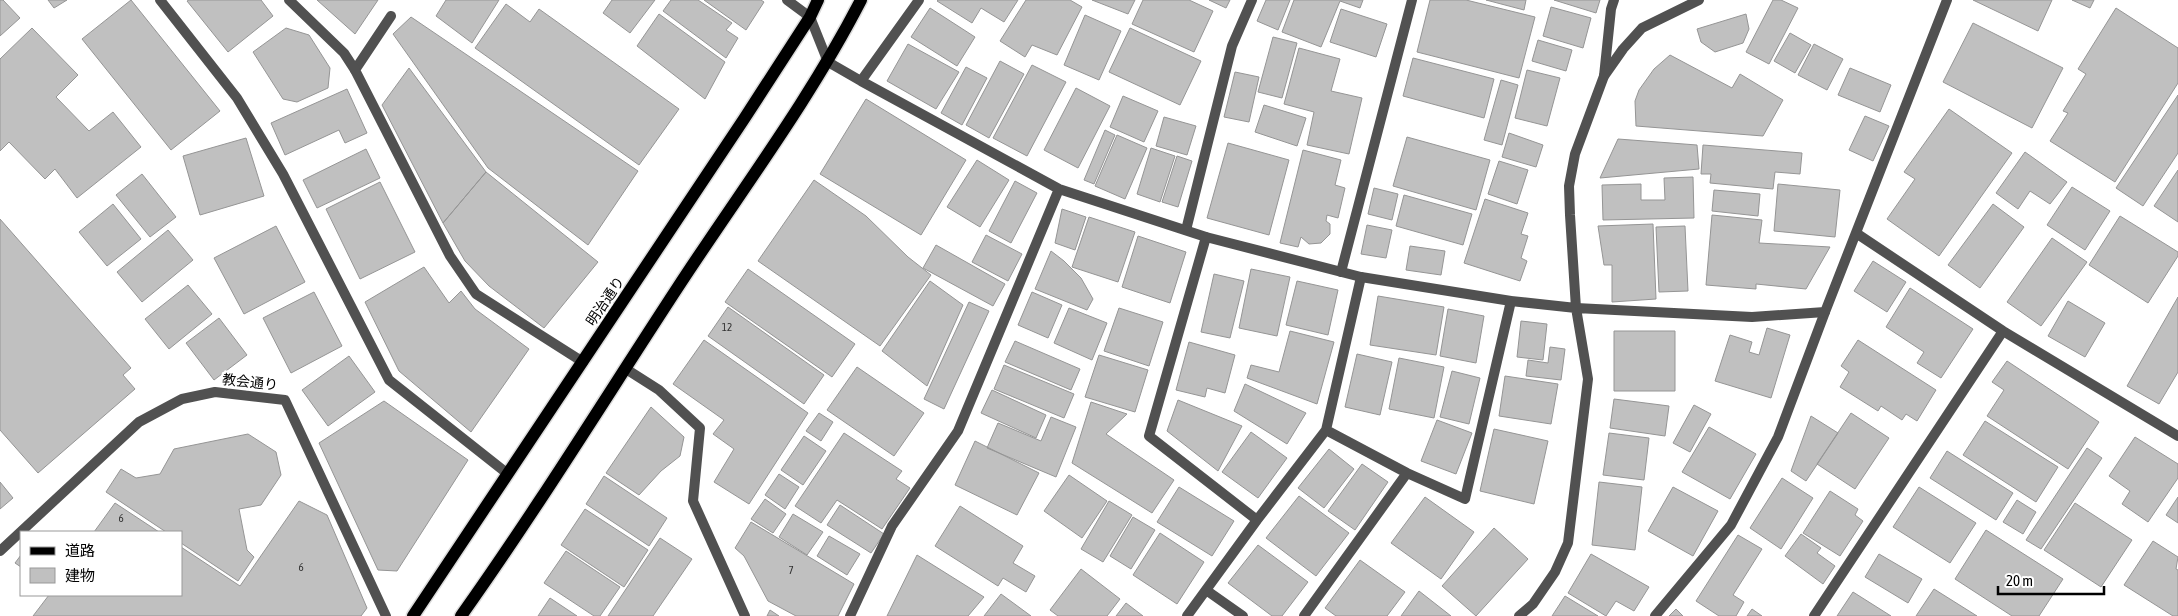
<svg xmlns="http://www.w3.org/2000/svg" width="2178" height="616" font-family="'Asap Condensed','Noto Sans JP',sans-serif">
<rect width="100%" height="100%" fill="#fff"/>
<path fill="#c0c0c0" stroke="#959595" d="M0,0H3L20,18L0,36Z
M48,0H67L54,8Z
M131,0L220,111L171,150L82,39Z
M189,0H261L273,16L228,52L187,1Z
M317,0H378L355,34Z
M446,0H499L472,43L436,16Z
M612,0H655L630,33L603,13Z
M671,0H698L732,23L726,30L738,38L726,58L663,11Z
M704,0H761L764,2L746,30Z
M938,0H1018L1004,22L981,8L972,23L937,1Z
M1026,0H1070L1082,7L1057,55L1032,45L1025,57L1000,41Z
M1092,0H1135L1128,14Z
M1143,0H1189L1213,11L1194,52L1132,24Z
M1209,0H1230L1226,8Z
M1266,0H1290L1278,30L1257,21Z
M1294,0H1363L1360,8L1340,1L1321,47L1282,32Z
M1430,0H1466L1535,17L1519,78L1417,52Z
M1486,0H1526L1524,10Z
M1554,0H1600L1596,13Z
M1773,0H1781L1798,8L1769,64L1746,52Z
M1973,0H2052L2038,31Z
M2072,0H2094L2090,8Z
M506,4L530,22L539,9L679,109L639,165L475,48Z
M1551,7L1591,18L1583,48L1543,36Z
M930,8L975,37L957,66L911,37Z
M2116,8L2178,48V83L2115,182L2050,141L2068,113L2063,111L2086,74L2078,69Z
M1341,9L1387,24L1376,57L1330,42Z
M659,14L725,62L705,99L637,46Z
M1746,14L1749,29L1743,43L1715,52L1701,42L1697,29Z
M1085,15L1121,31L1099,80L1064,65Z
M411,17L638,171L588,245L488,168L393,34Z
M1973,23L2063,68L2032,128L1943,82Z
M32,28L78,75L56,97L89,131L113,112L141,147L77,198L55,169L45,179L9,142L0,151V59Z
M286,28L309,35L330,68L328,88L297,102L283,99L253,52Z
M1130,28L1201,61L1180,105L1109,72Z
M1790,33L1811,45L1795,73L1774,61Z
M1273,37L1297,43L1282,98L1258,92Z
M1538,40L1572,50L1566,71L1532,61Z
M908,44L959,72L936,109L887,81Z
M1814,44L1843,59L1827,90L1798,75Z
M1299,48L1340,59L1331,91L1362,98L1349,154L1307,145L1314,112L1284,104Z
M1670,55L1732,88L1740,74L1783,100L1763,136L1636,126L1635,101L1639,90L1654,69Z
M1413,58L1494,79L1484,118L1403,96Z
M1000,61L1024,74L989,138L966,125Z
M1032,65L1066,82L1027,156L993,138Z
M966,67L987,78L962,125L941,113Z
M409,68L486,172L443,223L382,105Z
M1850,68L1891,85L1880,112L1838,95Z
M1527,70L1560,78L1547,126L1515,118Z
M1235,72L1259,77L1249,122L1224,117Z
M1501,80L1518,85L1502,145L1484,140Z
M1076,88L1110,106L1078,168L1044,150Z
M347,89L367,133L345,143L339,130L285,155L271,123Z
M2178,95V153L2143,206L2116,188Z
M1123,96L1158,111L1144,142L1110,127Z
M866,99L966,160L921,235L820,174Z
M1264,105L1306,118L1297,146L1255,132Z
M1949,109L2012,153L1939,256L1887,219L1915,179L1904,172Z
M1865,116L1889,126L1873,161L1849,150Z
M1164,117L1196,126L1187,155L1156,146Z
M1105,130L1115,135L1094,184L1084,180Z
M1509,133L1543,145L1536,167L1502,157Z
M1117,135L1147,148L1125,199L1095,186Z
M1407,137L1490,160L1476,210L1393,186Z
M246,138L264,196L200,215L183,156Z
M1618,139L1697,145L1699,169L1600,178Z
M1228,143L1289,160L1269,235L1207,218Z
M1703,145L1802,153L1800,174L1775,172L1773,189L1710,183L1711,174H1701Z
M1151,148L1175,156L1160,202L1137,194Z
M366,149L380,178L317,208L303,180Z
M1303,150L1341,160L1335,185L1345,188L1338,218L1327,215L1326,221L1330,224V234L1321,243L1309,244L1301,237L1298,247L1280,243Z
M2025,152L2067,182L2050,204L2030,191L2018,209L1996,193Z
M1177,156L1192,161L1178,207L1162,202Z
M977,160L1009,180L980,227L947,207Z
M1499,161L1528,170L1517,204L1488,194Z
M2178,170V222L2154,206Z
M486,172L598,262L544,328L489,286L465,261L443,223Z
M142,174L176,217L150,237L116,195Z
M1693,177L1694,218L1603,220L1602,185L1641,184V200H1665L1664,178Z
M814,180L866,216L908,257L931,275L880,346L758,261Z
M1015,181L1037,193L1011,243L989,231Z
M380,182L415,252L360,279L326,209Z
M1778,184L1840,190L1835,237L1774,231Z
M2072,187L2110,211L2085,250L2047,225Z
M1374,188L1398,194L1392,220L1368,214Z
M1714,190L1760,194L1758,216L1712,211Z
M1404,195L1472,214L1463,245L1396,226Z
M1485,199L1528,213L1521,234L1528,236L1521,258L1527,261L1520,281L1464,263Z
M113,204L141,239L107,266L79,232Z
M1993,204L2024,227L1980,288L1948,265Z
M1062,209L1086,217L1075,250L1055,243Z
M1712,215L1762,220L1759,243L1830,247L1806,289L1756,284V289L1706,285Z
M2120,216L2178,252V256L2148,303L2089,265Z
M1089,217L1135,232L1118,282L1072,267Z
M0,219L131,368L123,375L135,389L38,473L0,430Z
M1653,224L1656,299L1612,302V265H1604L1598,226Z
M1367,225L1392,230L1386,258L1361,254Z
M276,226L305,282L244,314L214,258Z
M1685,226L1688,291L1659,292L1656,227Z
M168,230L193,260L142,302L117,272Z
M986,235L1022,254L1008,281L972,262Z
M1138,236L1186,252L1170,303L1122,287Z
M2052,238L2087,262L2041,326L2007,302Z
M936,245L1005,284L993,306L923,268Z
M1410,246L1445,251L1441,275L1406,270Z
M1051,251L1064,261L1081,278L1093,299L1087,310L1035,289Z
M1873,261L1906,282L1887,312L1854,291Z
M424,267L449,303L461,291L475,309L529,349L471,432L399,371L365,302Z
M748,269L855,344L832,377L725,302Z
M1251,269L1290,277L1277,336L1239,328Z
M1214,274L1244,281L1230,338L1201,332Z
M930,281L963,305L927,386L882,351Z
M1297,281L1338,290L1328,335L1286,325Z
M188,285L212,314L169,349L145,319Z
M1910,288L1973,329L1941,378L1917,363L1924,352L1886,327Z
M314,292L342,346L291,373L263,318Z
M1032,292L1062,305L1048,338L1018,325Z
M1378,296L1444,307L1436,355L1370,345Z
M2178,297V372L2159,404L2127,386Z
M2068,301L2105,323L2085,357L2048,336Z
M969,302L989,311L944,409L924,399Z
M728,307L824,375L804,404L708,336Z
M1069,308L1107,323L1092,360L1054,343Z
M1119,308L1163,322L1149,366L1104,351Z
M1448,309L1484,316L1476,363L1440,356Z
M219,318L247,355L214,380L186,343Z
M1521,321L1547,324L1543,360L1517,357Z
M1767,328L1790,335L1771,398L1715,381L1730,335L1752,342L1749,352L1759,355Z
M1290,331L1334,342L1317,404L1247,378L1251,365L1279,372Z
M1614,331H1675V391H1614Z
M704,340L808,413L749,504L714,482L734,449L713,434L724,420L673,384Z
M1858,340L1936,390L1917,421L1906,414L1902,420L1881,406L1878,411L1840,387L1849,372L1841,366Z
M1015,341L1080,369L1071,390L1005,362Z
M1189,342L1235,355L1225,393L1207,388L1205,397L1176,390Z
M1550,347L1565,349L1561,380L1526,376L1528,360L1548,363Z
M1357,354L1392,362L1380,415L1345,407Z
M1099,355L1148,370L1135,412L1085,397Z
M349,356L375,392L328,426L302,390Z
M1399,358L1444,367L1434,418L1389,409Z
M2007,361L2099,422L2068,469L1987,416L2004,390L1992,382Z
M1004,365L1074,394L1064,418L994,389Z
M857,367L924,413L894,456L827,410Z
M1452,371L1480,378L1469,424L1440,417Z
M1505,376L1558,384L1551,424L1499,416Z
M1245,384L1306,413L1287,444L1234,411Z
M992,390L1046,415L1036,438L981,413Z
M1614,399L1669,406L1665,436L1610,428Z
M1178,400L1242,426L1218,471L1167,431Z
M384,401L468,460L397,571L378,570L319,443Z
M1091,402L1127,414L1106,434L1174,480L1152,513L1072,463Z
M1694,405L1711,414L1690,452L1673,443Z
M651,407L684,437L680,456L661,471L639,495L606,473Z
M819,413L833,422L821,441L806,431Z
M1851,413L1889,438L1855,489L1817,464Z
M1811,416L1838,433L1806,481L1791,471Z
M1051,417L1076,427L1056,477L987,448L998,423L1041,441Z
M1437,420L1472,433L1456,474L1421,461Z
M1985,421L2058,467L2036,502L1963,455Z
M1709,427L1756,454L1730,499L1682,472Z
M1494,429L1548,441L1534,504L1480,491Z
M1251,432L1287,458L1258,498L1222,472Z
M844,433L902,471L896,479L910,488L882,529L837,500L821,523L795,506Z
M1609,433L1649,438L1644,480L1603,475Z
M248,434L276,452L281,475L261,505L239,509L247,550L254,557L238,581L181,543V532H166L106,492L121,469L136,478L160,474L174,449Z
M804,436L826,451L803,485L781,470Z
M2135,437L2178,464V478L2148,522L2122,504L2130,491L2109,476Z
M975,441L1039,473L1017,515L955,485Z
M2087,448L2102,458L2041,549L2026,540Z
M1329,449L1354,469L1324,508L1298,488Z
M1947,451L2013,493L1996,520L1930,478Z
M1362,464L1388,482L1355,530L1328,511Z
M779,474L799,487L785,509L765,495Z
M1069,475L1107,501L1082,538L1044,511Z
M604,476L667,518L649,546L586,504Z
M1782,478L1813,498L1781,549L1750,528Z
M0,482L13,498L0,509Z
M1599,482L1642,487L1635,550L1592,545Z
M1179,487L1234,521L1212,556L1157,522Z
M1673,487L1718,511L1693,556L1648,531Z
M1919,487L1976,523L1950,563L1893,527Z
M1830,491L1858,509L1855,515L1863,521L1840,556L1803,533Z
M1299,496L1349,533L1316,576L1266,538Z
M1425,497L1474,532L1441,579L1391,543Z
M2178,497V523L2166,515Z
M765,499L786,514L773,533L751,519Z
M2017,500L2036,512L2023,534L2003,522Z
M299,501L327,515L367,608L361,616H33L49,595H181V547L240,586Z
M1109,501L1132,515L1103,562L1081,549Z
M115,503L159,532H94Z
M2075,503L2132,540L2101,587L2044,550Z
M840,505L884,534L871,553L827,525Z
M960,506L1023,546L1013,563L1035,576L1026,592L1003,578L998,586L935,546Z
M585,509L648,550L624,587L561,545Z
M793,514L823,532L807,555L779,537Z
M1133,517L1155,530L1131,569L1110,556Z
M751,522L854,584L838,616H796L768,601L744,556L735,548Z
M1494,528L1528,559L1476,616L1442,586Z
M1986,530L2063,579L2039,616H2012L1955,579Z
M1160,533L1204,562L1177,604L1133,575Z
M1801,534L1821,548L1817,553L1835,566L1823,584L1785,556Z
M1738,535L1762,549L1733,595L1744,602L1736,616H1719L1696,601Z
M829,536L860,554L847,575L817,556Z
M660,538L692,559L653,616H608Z
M2153,541L2178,557L2176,569L2178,570V616H2173L2124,585Z
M1258,545L1308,582L1282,616H1272L1228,583Z
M566,551L620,587L600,616H594L544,583Z
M1591,554L1649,587L1634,611L1616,601L1606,616L1568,593Z
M1879,554L1922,579L1908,603L1865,577Z
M21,555V567L15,563Z
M917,555L984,597L968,616H887Z
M1360,560L1405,592L1387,616H1336L1325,608Z
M1081,569L1120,599L1107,616H1058L1050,610Z
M1934,589L1977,616H1916Z
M1419,591L1451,616H1401Z
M1853,592L1891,616H1837Z
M1001,594L1031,616H984Z
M1565,596L1598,616H1552Z
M550,598L577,616H538Z
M1126,603L1143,616H1116Z
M1676,609L1683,616H1669Z
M1752,609L1762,616H1747Z
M770,610L779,616H767Z"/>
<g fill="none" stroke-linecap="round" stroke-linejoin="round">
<defs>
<path id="primary" d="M413,616L744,119L810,17L818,0
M461,616C537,509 606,397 678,287C740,192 809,101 861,0"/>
</defs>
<use href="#primary" stroke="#dbdbdb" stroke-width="15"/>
<path stroke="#515151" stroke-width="10" d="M160,0L237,98L283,174L389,380L508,474
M391,16L355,70L450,256L476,294L583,362
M1604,76L1611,9L1614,0
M1186,230L1232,46L1252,0
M1206,237L1149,436L1257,520
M1341,272L1412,0
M626,369L659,390L700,428L693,501L745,616
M1326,430L1407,473L1465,499L1511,301
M1206,590L1243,616
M1187,616L1257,520L1326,430L1361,277
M1304,616L1407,473
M1655,616L1731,525L1778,437L1825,312"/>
<path stroke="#515151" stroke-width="10" d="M289,0L344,53L355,70
M787,0L810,17L828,62L861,81L1059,189L1206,237L1361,277L1511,301L1576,308L1752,317L1825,312L1947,0
M861,81L919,0
M1856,233L2003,331L2178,436
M0,551L139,422L182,399L215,392L285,400L386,616
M850,616L892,526L958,431L1059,189
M1519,616L1533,604L1555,572L1568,543L1588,379L1576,308L1570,215L1569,186L1575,154L1604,76L1623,49L1642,28L1699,0
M1814,616L2003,331"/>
<use href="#primary" stroke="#000" stroke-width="12"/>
</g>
<g text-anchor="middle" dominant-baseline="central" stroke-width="4.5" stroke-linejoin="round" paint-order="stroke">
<g font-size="11" fill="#303030">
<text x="727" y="327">12</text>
<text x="121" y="518">6</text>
<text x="301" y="567">6</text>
<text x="791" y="570">7</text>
</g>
<g font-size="14" fill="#000" stroke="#fff">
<text transform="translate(605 301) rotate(-56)">明治通り</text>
<text transform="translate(250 382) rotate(6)">教会通り</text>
</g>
</g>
<rect x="20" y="531" width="162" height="65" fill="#ffffff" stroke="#999999"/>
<rect x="30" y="547" width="25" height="8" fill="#000000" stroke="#999999"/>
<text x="65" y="556" font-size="15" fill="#000000">道路</text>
<rect x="30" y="568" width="25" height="15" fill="#c0c0c0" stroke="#999999"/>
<text x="65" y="581" font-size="15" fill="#000000">建物</text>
<path d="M1998 586v8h106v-8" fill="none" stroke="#000000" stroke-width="2.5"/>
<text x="2006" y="586" font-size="15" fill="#000000" stroke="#ffffff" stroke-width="4" paint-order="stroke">20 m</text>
</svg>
